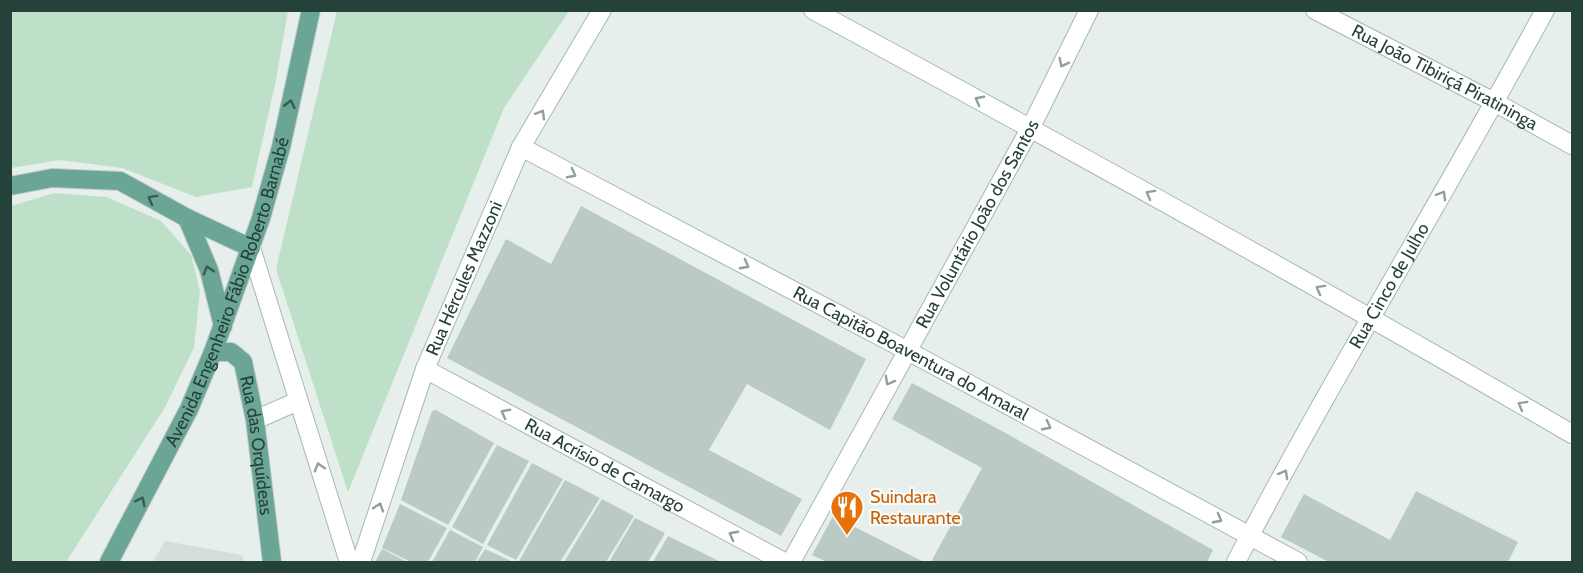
<svg xmlns="http://www.w3.org/2000/svg" width="1583" height="573" font-family="Cabin,sans-serif">
<rect width="100%" height="100%" fill="#e6efeb"/>
<path fill="#d4dfda" d="M165,541L242,555L244,562H153Z"/>
<path fill="#bfe0c8" d="M11,10L288,11L276,80L252,187L196,197L122,168L60,160L11,168Z
M337,11H569L504,108L348,492L276,269Z
M54,193L107,197L161,221L191,255L200,291L194,348L164,409L66,562H11V206Z"/>
<path fill="#bbcac4" d="M581,206L866,359L830,430L747,384L709,450L802,499L781,536L447,358L506,239L551,264Z
M912,383L1002,431L1213,550L1207,562H931L982,468L892,419Z
M436,410L494,443L448,525L401,500L432,411Z
M497,445L529,461L483,544L452,527Z
M532,463L563,479L516,560L487,545Z
M565,480L600,498L560,562L519,561Z
M1416,491L1518,542L1508,562H1329L1281,537L1304,494L1390,540Z
M602,499L634,516L606,562H564Z
M400,504L447,528L428,562H411L382,548Z
M833,516L924,562H827L812,555Z
M635,518L665,533L648,562H609Z
M450,530L483,547L475,562H432Z
M668,536L721,562H653Z
M382,549L407,562H375Z
M485,549L513,562H477Z"/>
<g fill="none" stroke-linecap="round" stroke-linejoin="round">
<defs>
<g id="minor">
<path d="M813,10C1068,148 1322,288 1572,434"/>
<path id="s1" d="M1315,10L1496,103L1572,145"/>
<path id="s2" d="M521,147L906,350L1298,562"/>
<path d="M251,248L349,562"/>
<path id="s3" d="M425,369L784,562"/>
<path d="M255,420L298,401"/>
<path id="s4" d="M361,562L425,369L521,147L602,10"/>
<path id="s5" d="M791,562L1031,127L1089,10"/>
<path id="s6" d="M1236,562C1333,375 1445,196 1545,10"/>
</g>
<g id="major">
<path d="M10,186L52,178L120,181L187,218L251,248"/>
<path d="M187,218L209,270L223,326"/>
<path id="s7" d="M213,352H231L243,362L255,420L272,562"/>
<path id="s8" d="M109,562L189,409L213,352L261,218L281,147L311,10"/>
</g>
</defs>
<use href="#minor" stroke="#a8b8b2" stroke-width="20"/>
<use href="#major" stroke="#c2cac8" stroke-width="20"/>
<use href="#minor" stroke="#fff" stroke-width="18"/>
<use href="#major" stroke="#6aa596" stroke-width="18"/>
</g>
<defs><path id="oneway-chevron" d="M-2-3.5L2.5 0L-2 3.5" fill="none" stroke-width="1.6" stroke-linecap="round" stroke-linejoin="round" transform="scale(1.5)"/></defs>
<g stroke="#92a09c">
<use href="#oneway-chevron" transform="translate(1063 63) rotate(117)"/>
<use href="#oneway-chevron" transform="translate(979 100) rotate(-152)"/>
<use href="#oneway-chevron" transform="translate(541 114) rotate(-59)"/>
<use href="#oneway-chevron" transform="translate(572 174) rotate(28)"/>
<use href="#oneway-chevron" transform="translate(1150 194) rotate(-151)"/>
<use href="#oneway-chevron" transform="translate(1442 195) rotate(-60)"/>
<use href="#oneway-chevron" transform="translate(745 265) rotate(28)"/>
<use href="#oneway-chevron" transform="translate(1320 289) rotate(-151)"/>
<use href="#oneway-chevron" transform="translate(889 381) rotate(119)"/>
<use href="#oneway-chevron" transform="translate(1522 405) rotate(-150)"/>
<use href="#oneway-chevron" transform="translate(505 413) rotate(-152)"/>
<use href="#oneway-chevron" transform="translate(1047 426) rotate(28)"/>
<use href="#oneway-chevron" transform="translate(319 467) rotate(-107)"/>
<use href="#oneway-chevron" transform="translate(1284 474) rotate(-61)"/>
<use href="#oneway-chevron" transform="translate(379 507) rotate(-72)"/>
<use href="#oneway-chevron" transform="translate(1218 519) rotate(28)"/>
<use href="#oneway-chevron" transform="translate(733 535) rotate(-152)"/>
</g>
<g stroke="#365b51">
<use href="#oneway-chevron" transform="translate(290 104) rotate(-77)"/>
<use href="#oneway-chevron" transform="translate(152 199) rotate(-151)"/>
<use href="#oneway-chevron" transform="translate(208 270) rotate(-107)"/>
<use href="#oneway-chevron" transform="translate(141 501) rotate(-63)"/>
</g>
<defs>
<symbol id="restaurant-pin" viewBox="-11 -11 22 30"><path d="M0 17L-7.5 6A9.5 9.5 0 1 1 7.5 6Z" fill="#e8710a" stroke="#f7fbf9"/><path d="M-5-6h1v4h1v-4h1v4h1v-4h1v5L-1.5 .5V6h-2V.5L-5-1ZM5-6V6H3V1.5H1.5Q1.5-4 5-6Z" fill="#fff"/></symbol>
</defs>
<g fill-rule="evenodd">
<use href="#restaurant-pin" x="828" y="488" width="38" height="52"/>
</g>
<g text-anchor="middle" dominant-baseline="central" stroke-width="4.5" stroke-linejoin="round" paint-order="stroke">
<g font-size="18" fill="#24423a" stroke="#f7fbf9">
<text stroke="none"><textPath href="#s1" startOffset="146">Rua João Tibiriçá Piratininga</textPath></text>
<text stroke="none"><textPath href="#s5" startOffset="386">Rua Voluntário João dos Santos</textPath></text>
<text stroke="none"><textPath href="#s4" startOffset="302">Rua Hércules Mazzoni</textPath></text>
<text stroke="none"><textPath href="#s6" startOffset="316">Rua Cinco de Julho</textPath></text>
<text stroke="none"><textPath href="#s8" startOffset="296">Avenida Engenheiro Fábio Roberto Barnabé</textPath></text>
<text stroke="none"><textPath href="#s2" startOffset="441">Rua Capitão Boaventura do Amaral</textPath></text>
<text stroke="none"><textPath href="#s7" startOffset="118">Rua das Orquídeas</textPath></text>
<text stroke="none"><textPath href="#s3" startOffset="204">Rua Acrísio de Camargo</textPath></text>
</g>
<g font-size="18" fill="#c56008" stroke="#f7fbf9" text-anchor="start">
<text x="870" y="497">Suindara<tspan x="870" dy="21">Restaurante</tspan></text>
</g>
</g>
<rect width="1583" height="573" fill="none" stroke="#24423a" stroke-width="24"/>
</svg>
